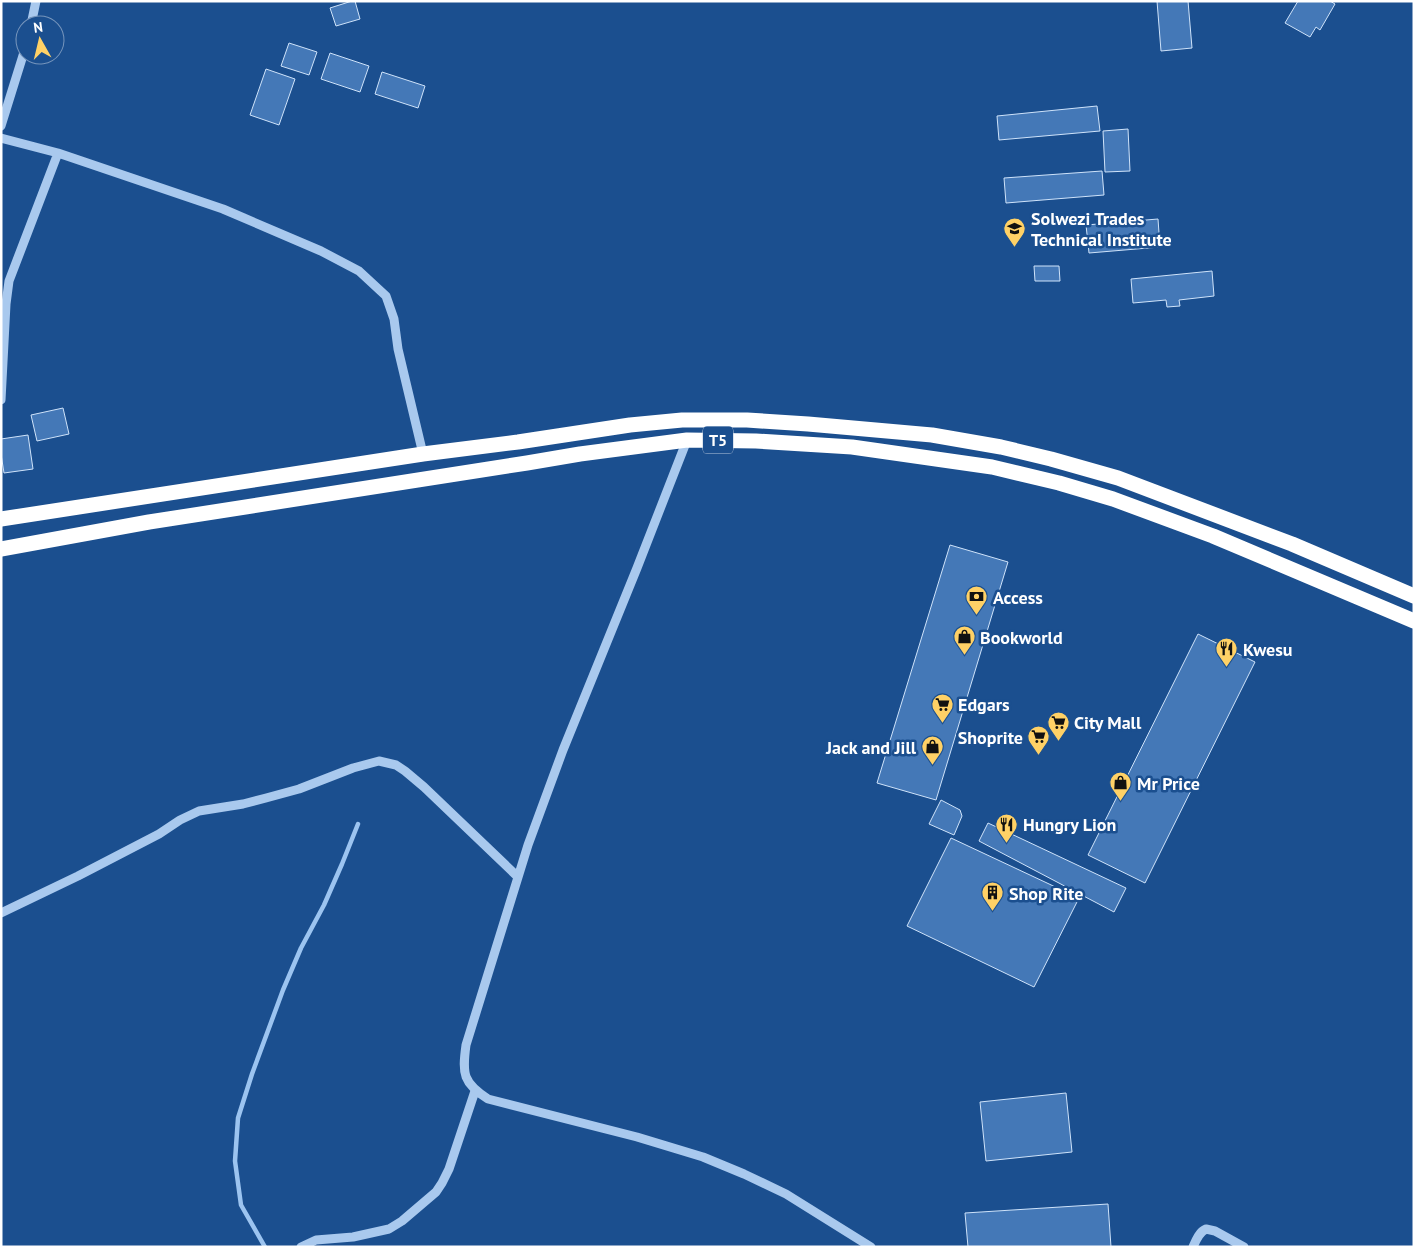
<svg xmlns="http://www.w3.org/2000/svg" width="1415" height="1248" font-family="'PT Sans',sans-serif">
<rect width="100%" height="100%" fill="#1b4f8f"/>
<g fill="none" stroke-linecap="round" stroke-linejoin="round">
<path stroke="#9cc4f0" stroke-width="4.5" d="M265,1247L241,1205L235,1161L238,1118L252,1074L283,990L301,948L324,905L342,864L358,824"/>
</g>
<path fill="#4478b7" stroke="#cfe3fa" d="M352,1H355L360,19L336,26L330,8Z
M1157,1H1188L1192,48L1161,51Z
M1298,1H1330L1335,4L1320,30L1316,27L1310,37L1285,23Z
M289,43L317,52L309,75L281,66Z
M330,53L369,66L360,92L321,79Z
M266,69L295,79L279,125L250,115Z
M382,72L425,86L418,108L375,94Z
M1097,106L1100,131L999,140L997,116Z
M1128,129L1130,171L1105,172L1103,131Z
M1102,171L1104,195L1006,203L1004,178Z
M1158,219L1160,247L1089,253L1086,225Z
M1034,266H1059L1060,281H1035Z
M1212,271L1214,296L1179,300L1180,306L1167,307L1166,300L1133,303L1131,279Z
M63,408L69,434L37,441L31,415Z
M28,435L33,469L4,473L1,454V439Z
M950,545L1008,562L936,800L877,783Z
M1198,634L1255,662L1145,883L1088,855Z
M941,800L960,810L962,816L954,835L929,824Z
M988,823L1126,888L1114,912L979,841Z
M951,838L1079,898L1034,987L907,926Z
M1066,1093L1072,1152L986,1161L980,1102Z
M1108,1204L1111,1247H968L965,1213Z"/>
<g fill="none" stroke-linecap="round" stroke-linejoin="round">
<path stroke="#a9c9ee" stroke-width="9" d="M31,25L36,1
M1,126L25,49
M1,138L58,153L223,209L321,251L359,271L386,296L394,319L398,349L423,454
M1,400L6,304L9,281L58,153
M687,440L637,568L563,750L528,845L466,1045C462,1074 463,1083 488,1099L637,1137L703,1157L744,1174L786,1194L871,1247
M1,913L78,876L159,834L180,820L199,811L243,804L266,798L299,789L353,768L379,761L396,765L405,771L424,787L518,877
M301,1247L316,1240L353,1237L389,1229L402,1221L436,1192L442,1183L449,1169L475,1091
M1193,1247C1196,1240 1199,1232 1206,1229L1215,1231L1244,1247"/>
<path stroke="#fff" stroke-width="15" d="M1,519L423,454L518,442L630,425L682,420H747L808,424L932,435L1001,447L1051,459L1118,478L1292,544L1414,596
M1,549L149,522L527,463L580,454L687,440L756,441L852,447L992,467L1059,483L1113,499L1213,536L1414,621"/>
</g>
<defs>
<symbol id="university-pin" viewBox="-11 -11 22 30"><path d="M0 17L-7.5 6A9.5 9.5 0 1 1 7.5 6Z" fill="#ffd166" stroke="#1b4f8f"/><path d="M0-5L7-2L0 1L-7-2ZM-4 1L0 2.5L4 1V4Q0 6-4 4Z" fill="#111"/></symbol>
<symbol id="bank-pin" viewBox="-11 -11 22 30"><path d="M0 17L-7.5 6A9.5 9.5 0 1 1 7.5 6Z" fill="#ffd166" stroke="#1b4f8f"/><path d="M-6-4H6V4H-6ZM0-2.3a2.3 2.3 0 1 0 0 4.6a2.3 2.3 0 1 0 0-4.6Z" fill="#111"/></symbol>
<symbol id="shop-pin" viewBox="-11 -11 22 30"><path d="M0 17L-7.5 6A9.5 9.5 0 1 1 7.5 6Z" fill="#ffd166" stroke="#1b4f8f"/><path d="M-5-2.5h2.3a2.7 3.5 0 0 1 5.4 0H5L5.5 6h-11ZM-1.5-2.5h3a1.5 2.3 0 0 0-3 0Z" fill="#111"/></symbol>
<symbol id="restaurant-pin" viewBox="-11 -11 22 30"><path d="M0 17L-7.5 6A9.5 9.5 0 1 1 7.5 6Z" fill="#ffd166" stroke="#1b4f8f"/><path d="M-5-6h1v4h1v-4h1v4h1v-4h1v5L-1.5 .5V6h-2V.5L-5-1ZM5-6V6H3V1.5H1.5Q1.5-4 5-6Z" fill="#111"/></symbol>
<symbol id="supermarket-pin" viewBox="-11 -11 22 30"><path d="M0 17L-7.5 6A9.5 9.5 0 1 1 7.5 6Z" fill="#ffd166" stroke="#1b4f8f"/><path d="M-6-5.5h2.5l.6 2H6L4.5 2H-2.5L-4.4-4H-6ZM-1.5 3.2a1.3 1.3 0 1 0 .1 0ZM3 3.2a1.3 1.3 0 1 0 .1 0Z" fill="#111"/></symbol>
<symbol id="building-pin" viewBox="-11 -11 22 30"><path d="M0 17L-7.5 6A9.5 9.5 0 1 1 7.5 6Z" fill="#ffd166" stroke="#1b4f8f"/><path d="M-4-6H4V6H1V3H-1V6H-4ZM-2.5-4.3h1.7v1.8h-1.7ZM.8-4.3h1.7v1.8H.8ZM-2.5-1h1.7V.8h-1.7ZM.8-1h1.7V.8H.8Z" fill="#111"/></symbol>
</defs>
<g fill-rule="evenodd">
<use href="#university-pin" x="1002" y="216" width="25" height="34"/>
<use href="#bank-pin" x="964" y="584" width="25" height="34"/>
<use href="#shop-pin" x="952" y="624" width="25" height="34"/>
<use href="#restaurant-pin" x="1214" y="636" width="25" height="34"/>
<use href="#supermarket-pin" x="930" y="692" width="25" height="34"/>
<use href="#supermarket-pin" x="1046" y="710" width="25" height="34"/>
<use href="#supermarket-pin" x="1026" y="724" width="25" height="34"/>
<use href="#shop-pin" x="920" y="734" width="25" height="34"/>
<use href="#shop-pin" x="1108" y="770" width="25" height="34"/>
<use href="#restaurant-pin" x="994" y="812" width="25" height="34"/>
<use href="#building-pin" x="980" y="880" width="25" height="34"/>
</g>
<g text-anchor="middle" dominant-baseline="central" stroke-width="5" stroke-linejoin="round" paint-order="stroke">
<rect fill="#1b4f8f" stroke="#bbcadd" stroke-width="1" x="703" y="426.5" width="30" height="27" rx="4"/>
<g font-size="16" font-weight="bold" fill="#fff">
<text x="718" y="440">T5</text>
</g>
<g font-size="18" font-weight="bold" fill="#fff" stroke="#1b4f8f" text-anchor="start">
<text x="1031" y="218">Solwezi Trades<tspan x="1031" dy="21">Technical Institute</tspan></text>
<text x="993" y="597">Access</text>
<text x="980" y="637">Bookworld</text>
<text x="1243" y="649">Kwesu</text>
<text x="958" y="704">Edgars</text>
<text x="1074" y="722">City Mall</text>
<text x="1023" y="737" text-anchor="end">Shoprite</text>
<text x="916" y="747" text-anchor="end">Jack and Jill</text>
<text x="1137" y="783">Mr Price</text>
<text x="1023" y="824">Hungry Lion</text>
<text x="1009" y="893">Shop Rite</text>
</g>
</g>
<rect width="1415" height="1248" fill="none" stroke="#ffffff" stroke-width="5"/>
<g transform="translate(40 40) rotate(352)"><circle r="24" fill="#1b4f8f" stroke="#7695bc"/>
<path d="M0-4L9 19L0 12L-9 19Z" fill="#ffd166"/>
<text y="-8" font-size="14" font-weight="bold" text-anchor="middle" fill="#ffffff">N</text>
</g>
</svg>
